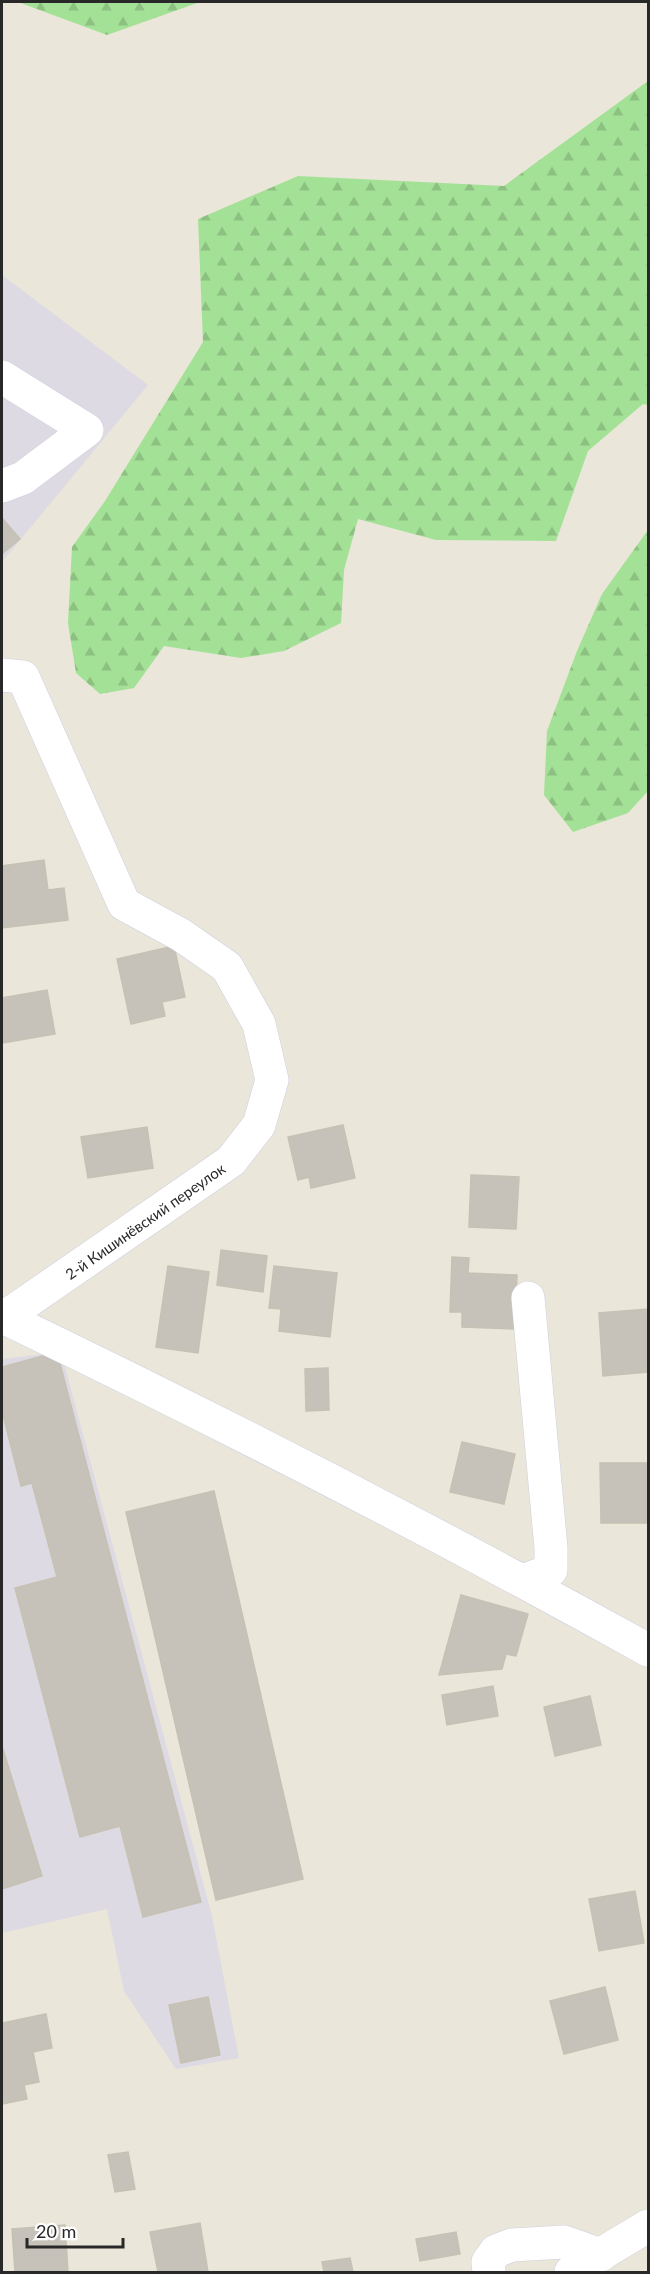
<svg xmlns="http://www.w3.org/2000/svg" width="650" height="2274" font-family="Lato,sans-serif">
<defs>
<pattern id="forest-firs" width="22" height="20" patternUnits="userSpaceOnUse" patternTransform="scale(1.5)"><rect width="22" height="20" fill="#a3e196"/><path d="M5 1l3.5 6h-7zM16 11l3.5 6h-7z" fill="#8cc181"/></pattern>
</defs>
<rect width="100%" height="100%" fill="#eae6d9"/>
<path fill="#dedae3" d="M2,275L148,385L2,562Z
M61,1352L212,1916L239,2058L176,2069L124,1991L107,1909L2,1933V1359Z"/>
<path fill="url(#forest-firs)" d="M18,2H200L107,35Z
M648,81V405L643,404L588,451L556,541L436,540L358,519L344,570L341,623L284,651L241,658L164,646L134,688L100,694L76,673L68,623L72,547L105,501L203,342L198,219L298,176L504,186Z
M648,530V791L628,813L573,832L544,795L547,731L577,651L602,594Z"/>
<path fill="#c6c2b9" stroke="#c5c2b3" stroke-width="1.5" d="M2,518L20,539L2,554Z
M44,860L48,890L64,888L68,920L2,928V866Z
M174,946L185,997L162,1002L165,1016L131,1024L117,959Z
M47,990L55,1034L2,1043V998Z
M343,1125L355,1178L311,1188L309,1177L298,1180L288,1137Z
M147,1127L153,1168L88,1178L81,1137Z
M471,1175L519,1177L516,1229L469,1227Z
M221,1250L267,1256L263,1292L217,1285Z
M452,1257L469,1258L468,1273L517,1275L515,1329L462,1327V1312H450Z
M168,1266L209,1272L198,1353L156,1347Z
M274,1266L337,1273L330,1337L279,1331L281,1309L269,1308Z
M648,1309V1372L603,1376L599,1313Z
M57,1352L201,1902L143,1917L120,1826L80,1837L15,1588L57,1577L32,1483L21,1486L2,1411V1367Z
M328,1368L329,1410L306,1411L305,1369Z
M462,1442L515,1454L504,1504L450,1492Z
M600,1463H648V1523H601Z
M214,1491L303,1879L216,1900L126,1512Z
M461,1595L528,1614L516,1656L506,1654L502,1669L439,1675Z
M493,1686L498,1716L447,1725L442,1695Z
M590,1696L601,1745L555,1756L544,1707Z
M2,1746L42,1876L2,1889Z
M635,1891L644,1943L599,1951L589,1899Z
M605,1987L618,2040L564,2054L550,2001Z
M208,1997L220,2055L181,2063L169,2005Z
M46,2014L52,2048L33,2052L39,2082L24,2085L27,2099L2,2104V2023Z
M128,2152L135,2189L115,2192L108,2155Z
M200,2223L208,2272H158L150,2232Z
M65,2225L68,2272H15L12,2229Z
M456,2232L460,2254L420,2261L416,2239Z
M350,2258L353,2272H324L322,2262Z"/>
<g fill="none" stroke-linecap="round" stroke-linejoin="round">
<defs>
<path id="minor" d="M2,377L87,430L23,478L2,486
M2,675L23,677L124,904L181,935L227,967L259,1024L272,1080L259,1125L231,1161L2,1319
M5,1318C223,1423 437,1533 648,1650
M523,1581L551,1570V1548L528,1298
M489,2272L488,2262L496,2251L512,2245L564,2242L601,2255
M571,2272L648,2226"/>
</defs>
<use href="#minor" stroke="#cfcfe1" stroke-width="34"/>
<use href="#minor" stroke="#fff" stroke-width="33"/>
</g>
<g text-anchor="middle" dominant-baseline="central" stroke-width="4.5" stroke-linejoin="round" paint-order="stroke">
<g font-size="15" fill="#282828" stroke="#fff">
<text transform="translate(145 1221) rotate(-35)">2-й Кишинёвский переулок</text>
</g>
</g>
<rect width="650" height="2274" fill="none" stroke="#282828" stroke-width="6"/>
<path d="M27 2238v9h96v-9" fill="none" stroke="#282828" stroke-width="3"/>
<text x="36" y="2238" font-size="18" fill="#282828" stroke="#ffffff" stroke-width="4.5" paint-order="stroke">20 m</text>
</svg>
